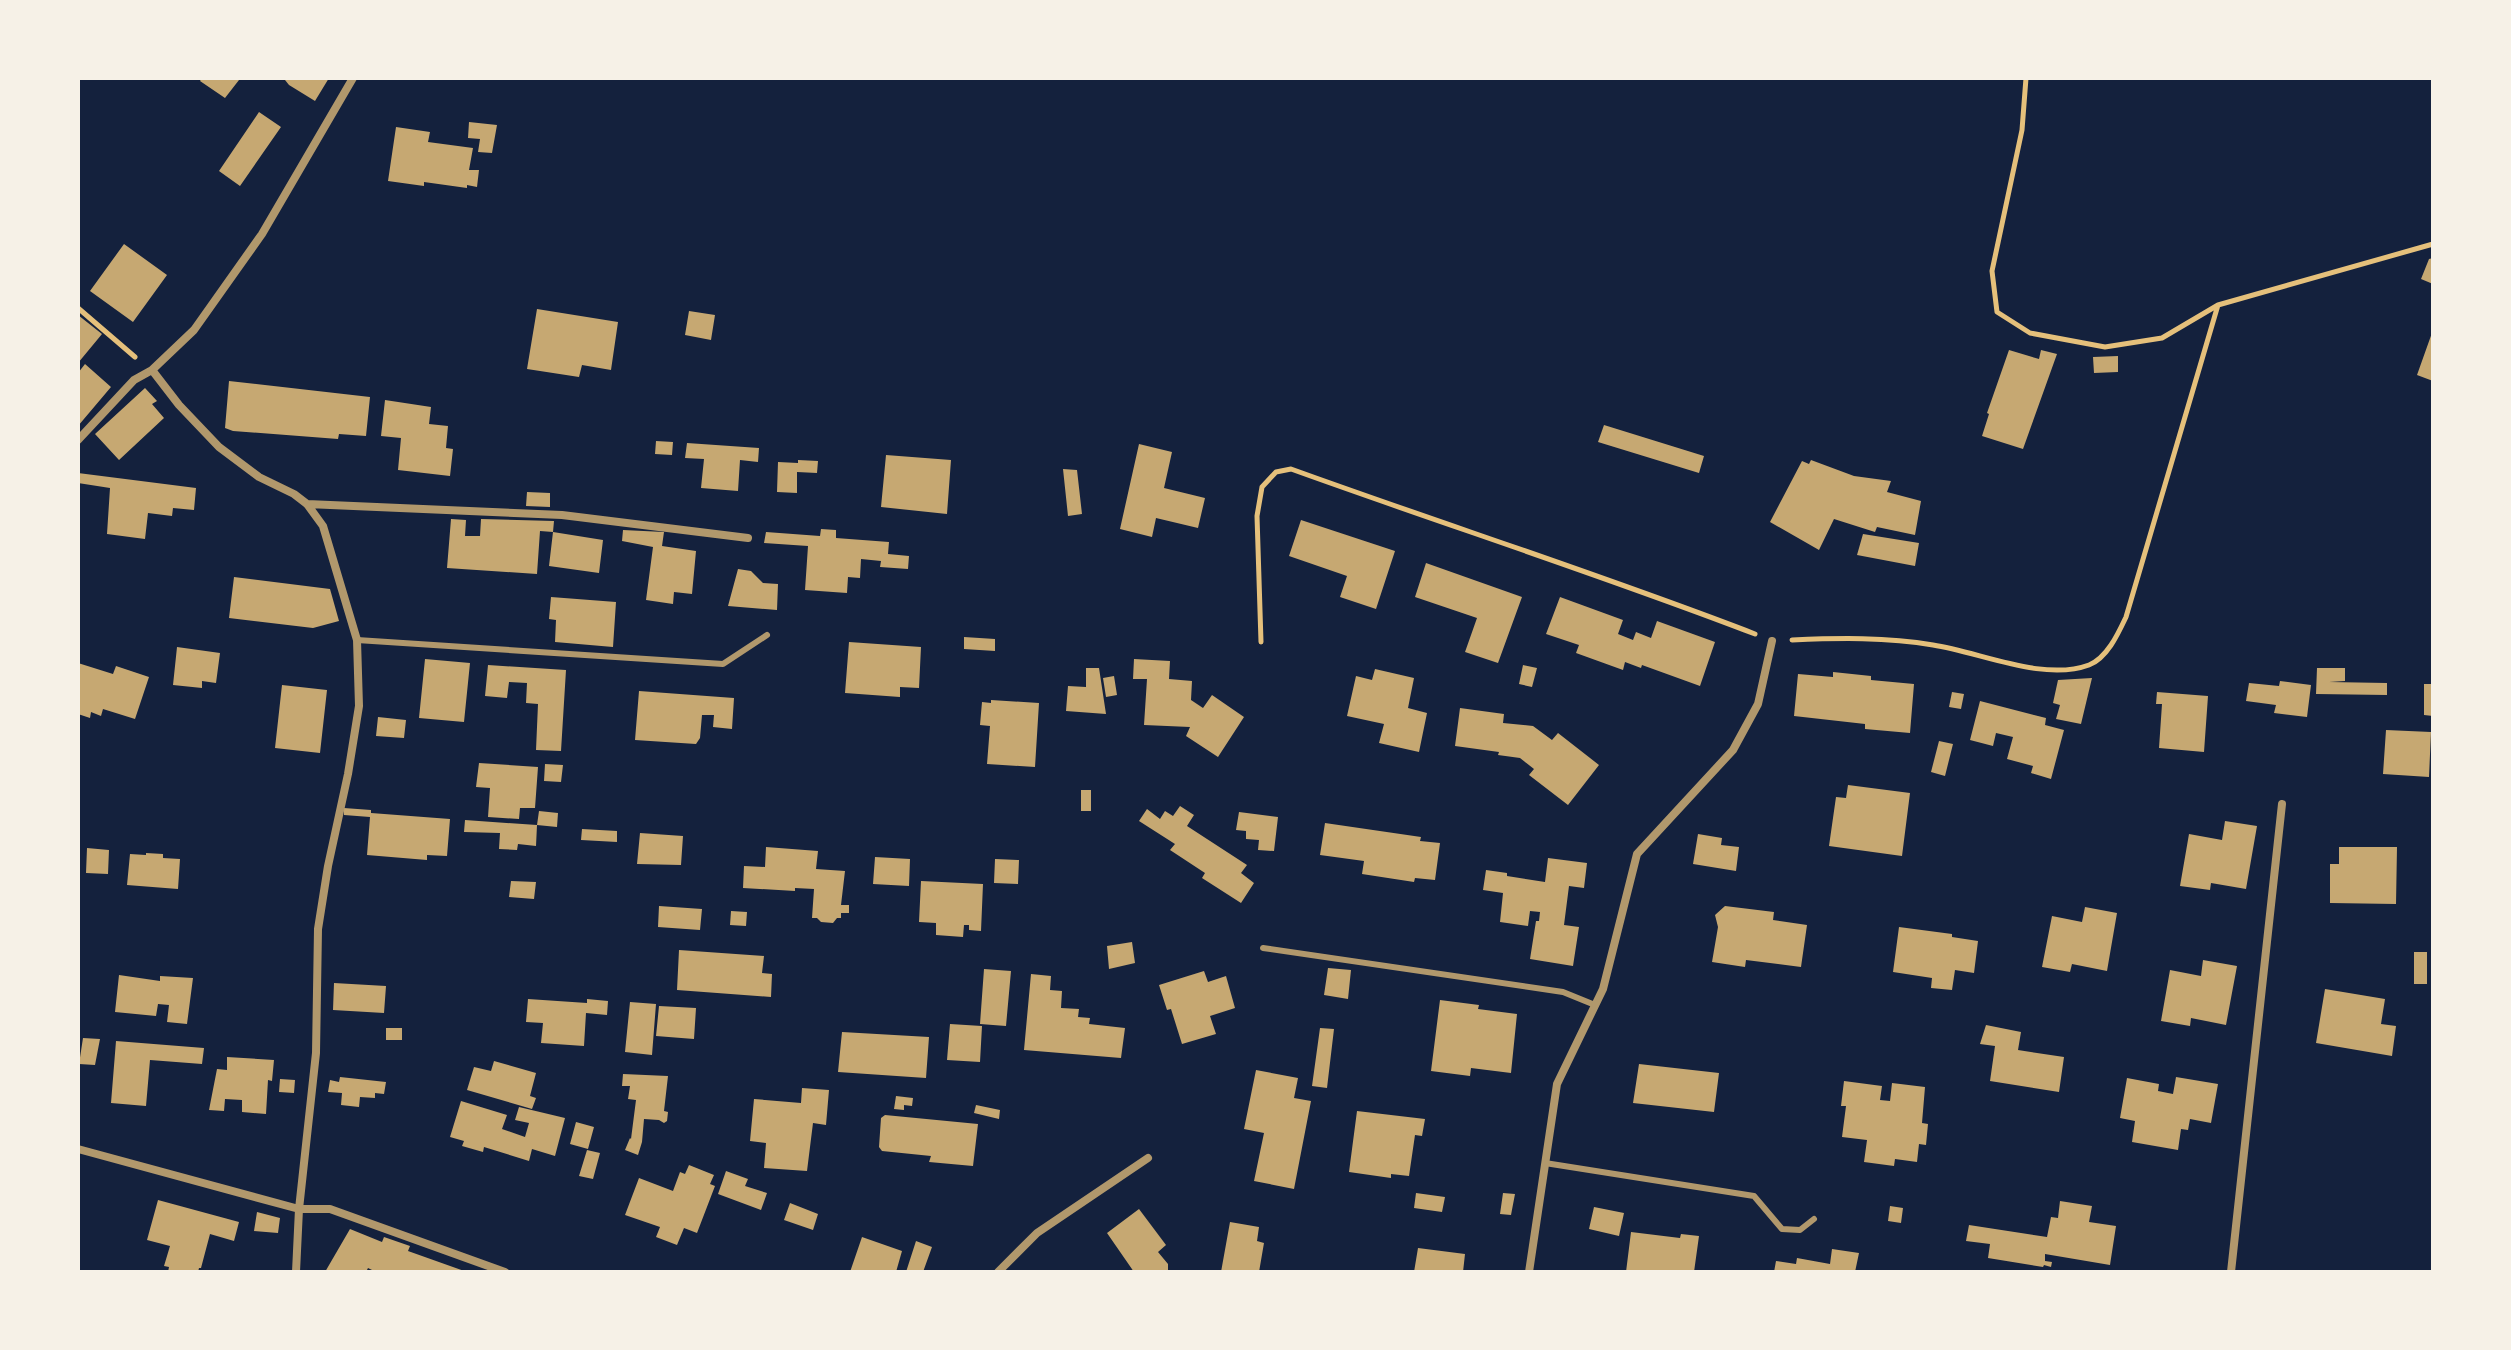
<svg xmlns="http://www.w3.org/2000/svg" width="2511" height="1350" font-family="'Open Sans',sans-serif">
<rect width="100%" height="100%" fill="#14213d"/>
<path fill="#c6a872" d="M202,78H237L239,80L225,98L200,81Z
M286,78H329L315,101L289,85L285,80Z
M259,112L281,127L240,186L219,171Z
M469,122L497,125L492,153L478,152L480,139L468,138Z
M396,127L430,132L428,142L473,148L469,170H479L477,187L467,185V188L424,182V186L388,181Z
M124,244L167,275L133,322L90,291Z
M2433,258V284L2421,279L2429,259Z
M537,309L618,322L611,370L582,365L579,377L527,369Z
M689,311L715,315L711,340L685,335Z
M78,315L102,334L78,363Z
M2433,330V381L2417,375Z
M2009,350L2039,359L2041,350L2057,354L2023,449L1982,436L1989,414L1987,413Z
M2118,356V372L2094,373L2093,357Z
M85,364L111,387L78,426V373Z
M229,381L370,397L366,436L339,434L338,439L233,431L225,428Z
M145,388L157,401L152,404L164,418L119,460L95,434Z
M385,400L431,407L429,424L448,426L446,448L453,449L450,476L398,470L401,438L381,436Z
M1604,425L1704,456L1699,473L1598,442Z
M656,441L673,442L672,455L655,454Z
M687,443L759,448L758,462L740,460L738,491L701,488L704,459L685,458Z
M1139,444L1172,452L1164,488L1205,498L1198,528L1156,518L1152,537L1120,529Z
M886,455L951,460L947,514L881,507Z
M798,460L818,461L817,473L797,472V493L777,492L778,462L798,463Z
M1811,460L1854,476L1891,481L1887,492L1921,501L1915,535L1877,527L1875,532L1834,519L1819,550L1770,522L1802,461L1809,464Z
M1063,469L1077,470L1082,514L1068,516Z
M78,473L196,488L194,510L173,508L172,516L148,513L145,539L107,534L110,488L78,483Z
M527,492L550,493V507L526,506Z
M451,519L466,520L465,536H480L481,519L554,521L553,532L540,531L537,574L447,568Z
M1301,520L1395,551L1376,609L1340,597L1347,576L1289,556Z
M821,529L836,530V538L889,542L888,554L909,556L908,569L880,567L881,561L861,559L860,578L848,577L847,593L805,590L808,546L764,543L766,532L820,536Z
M623,530L664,532L662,546L696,551L692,594L674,592L673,604L646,600L653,547L622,541Z
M553,532L603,540L599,573L549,566Z
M1863,534L1919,543L1915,566L1857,555Z
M1426,563L1522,597L1498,663L1465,652L1477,618L1415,597Z
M738,569L751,571L763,583L778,584L777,610L728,606Z
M234,577L330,589L339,621L313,628L229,618Z
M551,597L616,602L613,647L555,642L556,620L549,619Z
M1560,597L1623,620L1618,634L1633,640L1636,632L1651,638L1657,621L1715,642L1700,686L1642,665L1641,668L1625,662L1623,670L1576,653L1579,645L1546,634Z
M964,637L995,639V651L964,649Z
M849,642L921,647L919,688L900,687V697L845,693Z
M177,647L220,653L216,683L202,681V688L173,685Z
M425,659L470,663L464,722L419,718Z
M1134,659L1170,661L1169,679L1192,681L1191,700L1203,708L1212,695L1244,717L1218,757L1186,736L1190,727L1144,725L1147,679H1133Z
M78,663L113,674L116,666L149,677L135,719L103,709L101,716L91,712L90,718L78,714Z
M488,665L566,670L561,751L536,750L538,704L526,703L527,683L509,682L507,698L485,696Z
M1523,665L1537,668L1532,687L1519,684Z
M1086,668H1099L1106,714L1066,711L1068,686L1086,687Z
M2317,668H2345V681L2329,682L2387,683V695L2316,694Z
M1375,669L1414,678L1408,708L1427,713L1419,752L1379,743L1384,724L1347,716L1356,676L1372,680Z
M1833,672L1871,676V680L1914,684L1910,733L1865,729V724L1794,716L1798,674L1833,677Z
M1114,676L1117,695L1106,697L1103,678Z
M2092,678L2081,724L2056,719L2060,705L2053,703L2058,680Z
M2280,681L2311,685L2307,717L2274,713L2276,705L2246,701L2249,683L2279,686Z
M2424,684H2433V716L2424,715Z
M282,685L327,690L320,753L275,748Z
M639,691L734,698L732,729L713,727L714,715H702L700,738L696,744L635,740Z
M1952,692L1964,694L1961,709L1949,707Z
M2157,692L2208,696L2204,752L2159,748L2162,704H2156Z
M991,700L1039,703L1035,767L987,764L990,726L980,725L982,702L991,703Z
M1980,701L2046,718L2045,725L2064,730L2051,779L2031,773L2033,766L2007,759L2013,737L1996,733L1993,746L1970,740Z
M1460,708L1504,714L1503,723L1533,726L1552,740L1558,733L1599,765L1568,805L1529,775L1534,769L1520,758L1498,755L1499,752L1455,746Z
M378,717L406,720L404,738L376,736Z
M2386,730L2431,732L2429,777L2383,774Z
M1939,741L1953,744L1945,776L1931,772Z
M479,763L538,767L535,808H520L519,819L488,817L490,788L476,787Z
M545,764L563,765L561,782L544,781Z
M1848,785L1910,793L1902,856L1829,846L1836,797L1846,798Z
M1081,790H1091V811H1081Z
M1180,806L1194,815L1187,826L1247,865L1241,873L1254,883L1241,903L1202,878L1205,873L1170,850L1175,844L1139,821L1147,809L1160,819L1165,811L1173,816Z
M344,808L371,810V813L450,819L447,856L427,855V860L367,855L370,817L344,815Z
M539,811L558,813L557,827L537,825Z
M1239,812L1278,817L1274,851L1258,850L1259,840L1246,839V831L1236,830Z
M465,820L537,825L536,846L518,844L517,850L499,849L500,833L464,832Z
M2225,821L2257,826L2246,889L2211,883L2210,890L2180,886L2189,834L2222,840Z
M1325,823L1421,837L1420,841L1440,843L1435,880L1415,878L1414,882L1362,874L1364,861L1320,855Z
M582,829L617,831V842L581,840Z
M640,833L683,836L681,865L637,864Z
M1698,834L1722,838L1721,845L1739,847L1736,871L1693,864Z
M766,847L818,851L816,869L845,871L841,905H849V913H841V918H837L833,923L821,922L817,918H812L814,889L795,888V891L743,888L744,866L765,867Z
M2339,847H2397L2396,904L2330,903V864H2339Z
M87,848L109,850L108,874L86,873Z
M146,853L163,854V858L180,859L178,889L127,885L130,854L146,855Z
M875,857L910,859L909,886L873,884Z
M1548,858L1587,863L1584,888L1569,886L1564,925L1579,927L1573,966L1530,959L1536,921H1539L1540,912L1530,911L1528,926L1500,922L1503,893L1483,890L1486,870L1507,873V876L1545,882Z
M995,859L1019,860L1018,884L994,883Z
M511,881L536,882L534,899L509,897Z
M921,881L983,884L981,931L969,930V925H964L963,937L936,935V923L919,922Z
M659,906L702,909L700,930L658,927Z
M1725,906L1774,912L1773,920L1807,925L1801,967L1746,960L1745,967L1712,962L1718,927L1715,915Z
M2085,907L2117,913L2107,971L2072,964L2070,972L2042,967L2052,916L2082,922Z
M731,911L747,912L746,926L730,925Z
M1899,927L1952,934V937L1978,941L1974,973L1955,970L1952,990L1931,988L1932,978L1893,972Z
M1132,942L1135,963L1109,969L1107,946Z
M679,950L764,956L762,973L772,974L771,997L677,990Z
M2414,952H2427V984H2414Z
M2203,960L2237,966L2226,1025L2191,1018L2190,1026L2161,1021L2170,970L2201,976Z
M1328,968L1351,970L1348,999L1324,995Z
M984,969L1011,971L1006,1026L980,1024Z
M1204,971L1208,982L1226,976L1235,1008L1210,1016L1216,1034L1182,1044L1171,1009L1167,1010L1159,985Z
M1031,974L1051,976L1050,990L1062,991L1061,1008L1079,1009L1078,1017L1090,1018L1089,1024L1125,1028L1121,1058L1024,1050Z
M119,975L160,981V976L193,978L187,1024L167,1022L169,1005L158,1004L156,1016L115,1012Z
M334,983L386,986L384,1013L333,1010Z
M2325,989L2385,999L2381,1024L2396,1026L2392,1056L2316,1043Z
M528,999L587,1003V999L608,1001L607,1015L586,1013L584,1046L541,1043L543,1023L526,1022Z
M1440,1000L1479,1005L1478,1009L1517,1014L1511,1073L1471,1068L1470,1076L1431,1071Z
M630,1002L656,1004L652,1055L625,1052Z
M659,1006L696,1008L694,1039L656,1036Z
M950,1024L982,1026L980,1062L947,1060Z
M1986,1025L2021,1032L2018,1050L2064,1057L2059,1092L1990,1081L1995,1046L1980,1044Z
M386,1028H402V1040H386Z
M1320,1028L1334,1029L1327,1088L1312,1086Z
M842,1032L929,1037L926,1078L838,1072Z
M83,1038L100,1039L95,1065L79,1064Z
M116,1041L204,1048L202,1064L150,1060L146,1106L111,1103Z
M227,1057L274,1060L272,1081L268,1080L266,1114L242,1112V1100L225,1099L224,1111L209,1110L217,1069L227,1070Z
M494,1061L536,1073L530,1096L536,1098L532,1109L467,1090L474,1067L491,1071Z
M1639,1064L1719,1073L1714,1112L1633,1103Z
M1256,1070L1298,1078L1294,1098L1311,1101L1294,1189L1254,1181L1264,1133L1244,1129Z
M623,1074L668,1076L664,1111L668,1112L667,1121L664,1123L659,1120L644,1119L642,1142L638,1155L625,1150L630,1138L631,1139L636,1100L628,1099L630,1086H622Z
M340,1077L386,1082L384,1094L375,1093V1098L360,1097L359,1107L341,1105L342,1093L328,1092L330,1080L339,1082Z
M2176,1077L2218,1084L2211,1123L2190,1119L2188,1130L2181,1129L2178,1150L2132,1142L2135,1121L2120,1118L2127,1078L2159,1084L2158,1091L2173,1094Z
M280,1079L295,1080L294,1093L279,1092Z
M1844,1081L1882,1086L1880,1100L1890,1101L1892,1083L1925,1087L1922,1123L1928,1124L1926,1145L1919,1144L1917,1162L1895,1159L1894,1166L1864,1162L1867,1140L1842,1137L1846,1106H1841Z
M802,1088L829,1090L826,1125L813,1123L807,1171L764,1168L766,1143L750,1141L754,1099L801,1103Z
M896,1096L913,1098L912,1106L904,1105V1110L894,1109Z
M461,1101L507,1115L502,1129L525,1137L529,1123L515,1120L519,1107L565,1118L555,1156L532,1149L529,1161L484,1147L483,1152L462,1146L464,1141L450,1137Z
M976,1105L1000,1110L999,1119L974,1113Z
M1357,1111L1425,1119L1422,1136L1415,1135L1409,1176L1391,1174V1178L1349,1172Z
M885,1115L978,1124L973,1166L929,1162L931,1156L882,1151L879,1147L881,1118Z
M576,1122L594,1127L588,1149L570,1144Z
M587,1150L600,1153L593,1179L579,1176Z
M689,1165L714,1175L710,1184L715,1186L697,1233L684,1228L677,1245L656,1237L660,1227L625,1215L639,1178L673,1191L680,1172L685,1174Z
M726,1171L748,1179L745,1186L767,1193L761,1210L718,1194Z
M1416,1193L1445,1197L1442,1212L1414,1208Z
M1503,1193L1515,1194L1511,1215L1500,1214Z
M158,1200L239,1222L234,1241L210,1234L201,1268H199L198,1272H168L169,1267L164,1266L170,1246L147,1240Z
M2060,1201L2092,1206L2089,1222L2116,1226L2110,1265L2045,1254V1261L2052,1262L2051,1267L2044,1265L2043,1267L1988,1258L1990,1244L1966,1241L1969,1225L2047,1237L2051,1217L2058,1218Z
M790,1203L818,1214L813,1230L784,1220Z
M1890,1206L1903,1208L1901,1223L1888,1221Z
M1594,1207L1624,1213L1619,1236L1589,1229Z
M1139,1209L1166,1245L1158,1252L1168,1264V1272H1134L1107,1233Z
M257,1212L280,1218L278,1233L254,1231Z
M1230,1222L1259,1227L1257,1241L1264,1243L1259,1272H1221Z
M350,1229L382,1242L384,1237L410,1246L408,1251L467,1272H376L368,1268L366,1272H325Z
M1631,1232L1680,1238L1681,1234L1699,1236L1694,1272H1626Z
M862,1237L902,1251L896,1272H850Z
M916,1241L932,1247L923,1272H906Z
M1418,1248L1465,1254L1463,1272H1414Z
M1832,1249L1859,1253L1855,1272H1774L1776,1261L1796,1264L1797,1258L1830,1264Z"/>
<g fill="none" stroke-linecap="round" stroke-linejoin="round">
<path stroke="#e5c07b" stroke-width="5" d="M2026,78L2022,130L1992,271L1997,312L2030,333L2105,347L2162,338L2218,305L2433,244
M78,308L135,357
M1792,640C1839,638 1886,637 1933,645C1980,652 2043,682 2089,665C2107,658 2118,634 2126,617L2218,305
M1261,642L1257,516L1262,487L1276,472L1291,469C1446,525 1602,575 1755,634"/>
<path stroke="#b1986c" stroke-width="6" d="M357,640L723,664L767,635
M1263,948L1563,992L1595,1005
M1545,1163L1754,1196L1782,1229L1800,1230L1814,1219"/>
<path stroke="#b1986c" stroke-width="8" d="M78,440L134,380L152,370
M307,504L562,515L748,538
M78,1149L299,1209H330L505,1272
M296,1272L299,1209L316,1053L318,929L328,866L348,774L359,706L357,640L323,526L307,504L294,494L259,477L219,447L179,405L152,370L194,330L262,234L353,78
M998,1272L1037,1233L1148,1158
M1529,1272L1557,1084L1603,989L1637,854L1733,750L1758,704L1772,641
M2231,1272L2282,804"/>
</g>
<rect width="2511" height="1350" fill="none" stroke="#f6f1e7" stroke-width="160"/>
</svg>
